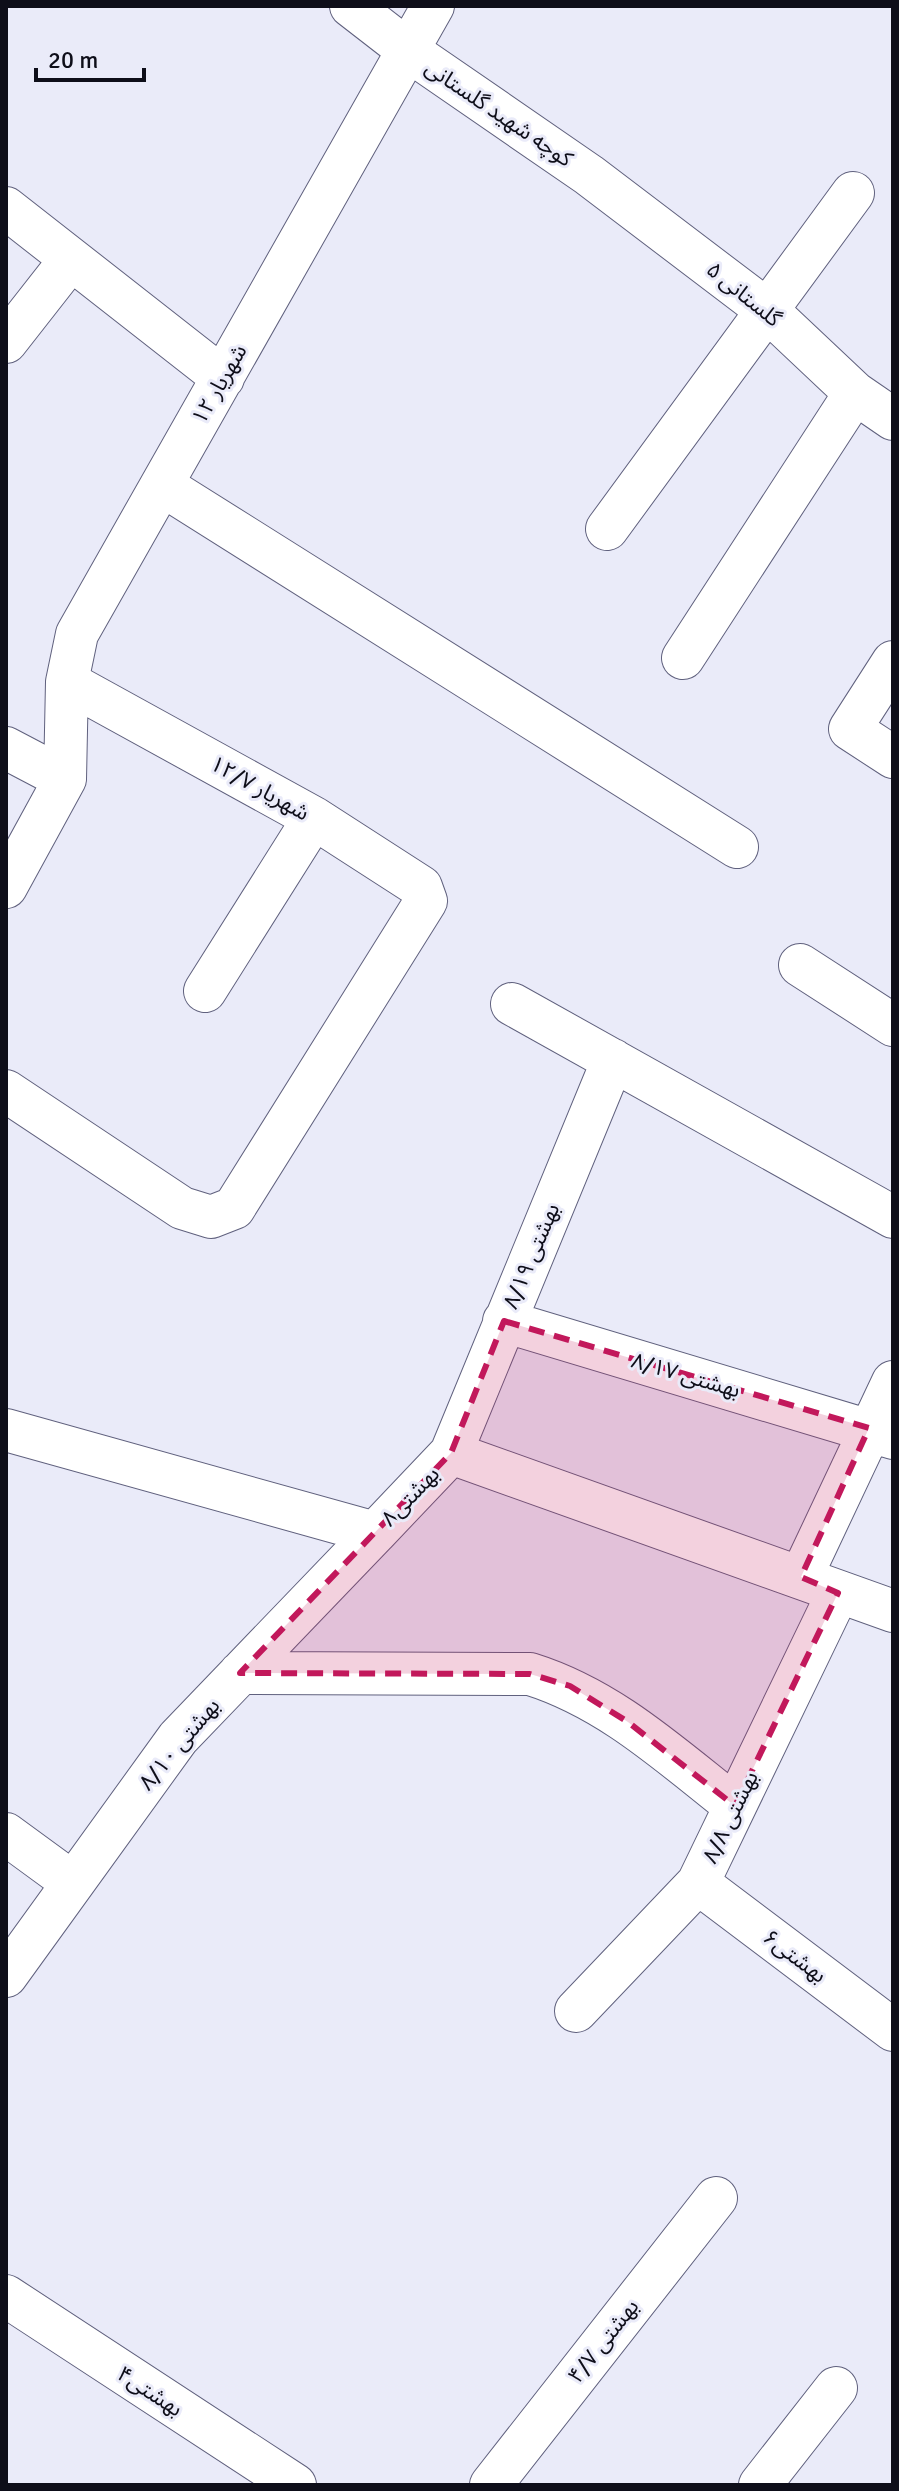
<svg xmlns="http://www.w3.org/2000/svg" width="899" height="2491" font-family="Signika,'Noto Sans Arabic',sans-serif">
<rect width="100%" height="100%" fill="#eaebf9"/>
<g fill="none" stroke-linecap="round" stroke-linejoin="round">
<defs>
<path id="street" d="M351,6L409,51L589,175L768,311L855,393L893,419
M6,208L223,378
M6,342L71,259
M162,485L737,847
M607,529L853,193
M683,658L855,393
M893,662L850,729L893,757
M6,748L65,779
M6,887L65,779L67,682L77,634L433,6
M800,965L893,1025
M205,991L314,818
M512,1004L893,1217
M6,1091L182,1208L211,1217L234,1208L426,901L421,887L314,818L67,682
M504,1321L893,1438
M6,1430L375,1533L451,1453L893,1611
M451,1453L613,1060
M801,1577L893,1382
M240,1673L530,1674C610,1699 670,1755 735,1806
M6,1834L73,1883
M698,1883L893,2030
M6,1976L178,1738L375,1533
M576,2011L698,1883L838,1593
M6,2296L295,2485
M491,2485L716,2198
M760,2485L836,2388"/>
</defs>
<use href="#street" stroke="#60617e" stroke-width="44"/>
<use href="#street" stroke="#fff" stroke-width="42"/>
</g>
<path fill="#c2185b" fill-opacity="0.2" stroke="#c2185b" stroke-width="6" stroke-dasharray="16 10" stroke-linejoin="round" d="M504,1321L869,1428L801,1577L838,1593L735,1806L628,1722L570,1686L530,1674L240,1673L451,1453Z"/>
<g text-anchor="middle" dominant-baseline="central" stroke-width="6" stroke-linejoin="round" paint-order="stroke">
<g font-size="22" fill="#0e0e19" stroke="#eaebf9">
<text transform="translate(499 113) rotate(34)">کوچه شهید گلستانی</text>
<text transform="translate(744 294) rotate(39)">گلستانی ۵</text>
<text transform="translate(219 384) rotate(-60)">شهریار ۱۲</text>
<text transform="translate(260 788) rotate(29)">شهریار ۱۲/۷</text>
<text transform="translate(531 1256) rotate(-67)">بهشتی ۸/۱۹</text>
<text transform="translate(686 1375) rotate(16)">بهشتی ۸/۱۷</text>
<text transform="translate(410 1496) rotate(-46)">بهشتی۸</text>
<text transform="translate(179 1744) rotate(-50)">بهشتی ۸/۱۰</text>
<text transform="translate(730 1817) rotate(-64)">بهشتی ۸/۸</text>
<text transform="translate(795 1956) rotate(37)">بهشتی۶</text>
<text transform="translate(603 2341) rotate(-52)">بهشتی ۴/۷</text>
<text transform="translate(150 2391) rotate(33)">بهشتی۴</text>
</g>
</g>
<rect width="899" height="2491" fill="none" stroke="#0e0e19" stroke-width="16"/>
<path d="M36 68v12h108v-12" fill="none" stroke="#0e0e19" stroke-width="4"/>
<text x="48" y="68" font-size="24" fill="#0e0e19" stroke="#eaebf9" stroke-width="6" paint-order="stroke">20 m</text>
</svg>
